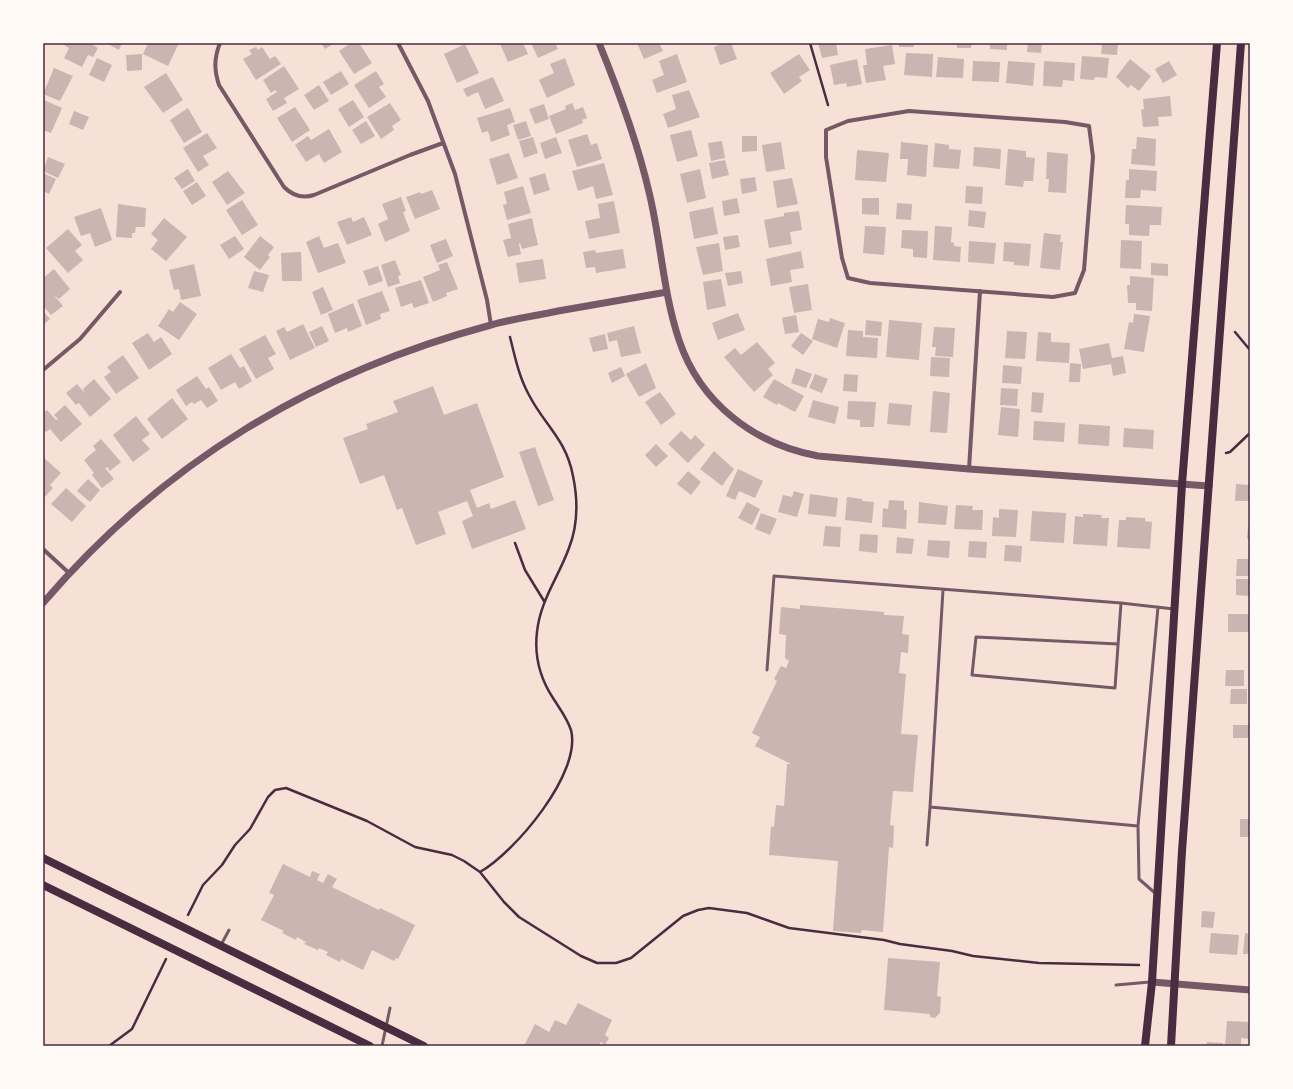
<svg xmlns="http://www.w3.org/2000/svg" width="1293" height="1089" font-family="'Public Sans',sans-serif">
<rect width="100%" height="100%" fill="#f7e1d7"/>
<path fill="#ccb4b1" d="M65,43H94L93,45L98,48L93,57L88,55L82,67L64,58L69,48L64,45Z
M106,43H122L119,50Z
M148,43H179L168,66L143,54Z
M321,43H335L325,49Z
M351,43H359L372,63L354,74L339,51Z
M503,43H523L528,54L508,62L500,44Z
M531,43H555L558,49L538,58Z
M637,43H659L663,51L644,59Z
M724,43H731L737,59L720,65L714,47Z
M818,43H836L838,55L822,58Z
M899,43H914V47H899Z
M957,43H972L971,48H957Z
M990,43H1007V50L990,49Z
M1028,43H1042L1041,53L1027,52Z
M1102,43H1118L1117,55L1101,54Z
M465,44L479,73L457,83L444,54Z
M892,45L895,64L883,66L886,80L866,83L863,65H867L865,49Z
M256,47L258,50L262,47L270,59L275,56L281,64L256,80L243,59L252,54L249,50Z
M906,53L933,54L932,77L904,75Z
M142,54V70L127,71L126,55Z
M677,54L687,82L657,93L652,80L664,75L659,61Z
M799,54L810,70L799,77L802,81L784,94L770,73Z
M1082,56L1109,58L1107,78L1095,77L1094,80L1080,79Z
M938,57L964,59L963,78L936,77Z
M97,58L112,65L104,82L89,75Z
M565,58L575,85L547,98L539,80L554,73L550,64Z
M857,59L862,84L847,87L846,83L834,85L830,65Z
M1130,59L1151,76L1139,91L1131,85L1128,88L1116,77Z
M973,61L1000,62L999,82L972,81Z
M1008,61L1035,63L1033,86L1006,83Z
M1044,61L1075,63L1074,81L1063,80L1062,87L1043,86Z
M1169,61L1177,75L1163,83L1155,69Z
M284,66L299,89L284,98L287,103L273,111L266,99L277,92L275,90L271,93L263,80Z
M54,68L73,76L60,101L43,94Z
M341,71L349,84L331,95L323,82Z
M376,71L384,84L379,87L386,97L369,108L354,85Z
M166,73L183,100L163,113L144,87Z
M493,77L504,101L485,109L478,92L467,97L463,89Z
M319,85L329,101L314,110L304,95Z
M689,90L700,117L668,128L663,114L676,109L672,95Z
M1170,96L1172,116L1158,117L1159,126L1143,127L1141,110L1144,109L1143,99Z
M44,100L62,108L51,133L43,130Z
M353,100L364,117L349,127L338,109Z
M390,103L401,120L392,126L394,130L381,139L367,117Z
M572,103L575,110L583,107L587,118L582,120L583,123L556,134L549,116L566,109L565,106Z
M544,104L549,119L535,124L529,109Z
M295,107L310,130L292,142L277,118Z
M188,108L202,132L184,143L170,120Z
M510,108L515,122L507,125L510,135L491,142L488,131L482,133L477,118Z
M74,111L89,117L83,130L69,124Z
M366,121L375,136L361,144L352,130Z
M526,121L531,136L518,140L513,125Z
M329,129L342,152L324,163L319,154L306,162L295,145L308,136L311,140Z
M691,130L698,156L677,162L670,135Z
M207,133L217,148L203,156L209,165L198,172L183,148Z
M587,134L591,145L597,143L602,159L577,167L568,140Z
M742,136H757V151L742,152Z
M533,137L538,153L524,158L519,141Z
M556,137L562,153L545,159L540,143Z
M1137,137L1156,139L1155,166L1131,164L1132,149H1136Z
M722,141L725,158L711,161L708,143Z
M781,142L785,169L766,172L762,145Z
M901,142L928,145L926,177L907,175L908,159H900Z
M935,143L949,145V149L961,150L959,169L933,167Z
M974,147L1001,149L1000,169L973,166Z
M1008,149L1026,151V157L1035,158L1033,181H1024L1023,187L1005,185Z
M857,150L889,153L886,182L855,180Z
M1047,152L1068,154L1066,193L1048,192L1049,179H1046Z
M509,153L518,178L497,185L489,159Z
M48,157L65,164L58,178L43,171Z
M725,160L729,175L712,179L709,163Z
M604,163L613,195L596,199L593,186L578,191L572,171Z
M188,169L195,181L182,189L174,178Z
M700,169L706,198L687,203L680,174Z
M1129,169L1157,171L1156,191L1141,190L1140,198H1125L1126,180H1129Z
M228,171L245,193L227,205L212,182Z
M43,173L56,179L49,194L43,191Z
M545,173L550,190L534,195L529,178Z
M755,177L757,191L742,194L740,179Z
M792,178L798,204L777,208L773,181Z
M197,182L206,196L192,205L183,191Z
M523,186L531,213L507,220L503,205L507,204L504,192Z
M966,186L983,187L982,204L965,203Z
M432,190L440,209L415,219L406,197L420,192L421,194Z
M401,197L406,211L403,212L410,231L385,242L378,224L388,219L382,204Z
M737,198L740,213L724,216L722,201Z
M862,198H879V215L862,214Z
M242,200L258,225L242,235L226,210Z
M614,201L620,233L589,239L585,221L600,218L598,204Z
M897,203L912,204L911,220L896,219Z
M118,204L146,208L145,227H136L135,233H132V238L116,237Z
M1126,205L1162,207L1161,225H1150L1149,236L1129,235V224H1125Z
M713,207L718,234L694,239L689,212Z
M101,208L112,240L95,247L90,233L81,236L74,217Z
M969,210L986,212L984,228L968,226Z
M799,211L802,230L790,232L792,244L769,248L764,220L784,216V213Z
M351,217L353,222L364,217L372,235L347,245L337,222Z
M164,218L187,237L166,261L151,249L158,240L151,234Z
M532,218L538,245L522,249L520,243L519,244L521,254L508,257L503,240L511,238L508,224Z
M865,226L886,227L884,255L863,253Z
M935,226L952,227L951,242L954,243V246L961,247L960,262L933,260Z
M68,229L82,245L75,251L83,260L68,273L46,248Z
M902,230L928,231L927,258L913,257V249L901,248Z
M1044,233L1061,235L1060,242H1063L1060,270L1040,268Z
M738,235L740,247L725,250L723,237Z
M235,236L244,249L229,259L220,245Z
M260,236L274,247L268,255L270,257L260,270L244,257Z
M319,236L324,248L338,243L346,263L318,273L306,242Z
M446,239L453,256L437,263L430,245Z
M1121,240L1142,241L1141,269L1120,268Z
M969,241L996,243L994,264L968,262Z
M1004,242L1031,244L1029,266L1014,265V262L1003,261Z
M719,243L723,271L703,275L696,247Z
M623,249L626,268L596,273L595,267L586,268L583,252L595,250L596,253Z
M801,251L804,268L790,270L792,282L771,286L766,259Z
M301,252L302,281H282L281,253Z
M543,259L546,279L519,283L516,263Z
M395,260L401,275L398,276L400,283L388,287L381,265Z
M447,262L458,289L446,293L447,296L433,302L423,277L440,270L438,265Z
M1151,263L1168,264V276L1151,275Z
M194,264L201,296L181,300L179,289L174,290L169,270Z
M378,266L383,281L369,286L363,271Z
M54,269L70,289L59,299L54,295L63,306L51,315L43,306V278Z
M254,271L269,275L263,292L248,288Z
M741,271L743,283L728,286L725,273Z
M1130,276L1154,278L1152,311L1136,310V303H1128L1127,285H1130Z
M721,279L726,306L707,310L703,282Z
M421,280L429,303L414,308L412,303L401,307L395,288Z
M808,284L812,310L794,313L789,287Z
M323,287L333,310L321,315L312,292Z
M382,291L390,311L380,314L381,319L366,325L357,300Z
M180,302L197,314L179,340L158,326L169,309L173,312Z
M353,303L362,326L348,332L347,328L335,333L328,314Z
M43,311L50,319L43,325Z
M738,313L745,330L718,340L712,323Z
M1134,314L1150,316L1144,352L1124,349L1129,322L1133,323Z
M796,315L799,332L785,334L782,318Z
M830,318L845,323L837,348L812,339L818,319L829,322Z
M866,320L882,322L881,336L865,335Z
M889,320L922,323L919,360L886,357Z
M303,324L315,348L290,360L276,331L284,327L287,332Z
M322,326L329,341L316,347L309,332Z
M634,326L641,353L621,357L617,340L609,342L607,333Z
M934,327L955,328L953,357L935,356L936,347H932Z
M848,330L863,331V337L878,338L877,358L846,356Z
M1007,331L1027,332L1025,359L1005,358Z
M1038,332L1051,333V342L1070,343L1069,363L1036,361Z
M148,333L154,342L161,337L172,354L149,370L132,343Z
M801,333L813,341L803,355L791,346Z
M605,334L608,349L593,352L589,338Z
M265,335L276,354L268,358L274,369L256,379L239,349Z
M757,342L775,363L768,369L773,375L754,392L724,357L735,348L741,355Z
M1109,343L1112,358L1123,356L1126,373L1113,376L1111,364L1083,369L1079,349Z
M231,354L240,368L244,366L252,381L239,389L235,382L221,390L208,368Z
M123,355L139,378L116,394L104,377L111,372L107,367Z
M931,357L950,358L949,377L930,376Z
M646,363L656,388L639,397L626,374Z
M1070,363L1081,364L1080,382H1069Z
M1003,365L1022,367L1021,384L1002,383Z
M621,367L625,376L612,383L608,373Z
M796,368L812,374L806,388L791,383Z
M815,374L828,379L822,393L809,388Z
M844,374L858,375L857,392L843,391Z
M197,376L206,389L209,387L218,401L207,408L201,400L194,404L192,402L186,406L176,390Z
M94,379L111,399L90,417L79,403L76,405L66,393L77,384L86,394L83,389Z
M774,379L804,396L795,412L778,403L777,405L763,397Z
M433,386L444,415L477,403L504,477L470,490L477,508L489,503L491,509L515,500L526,529L472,549L462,521L473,516L467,501L438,512L446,534L416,545L402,508L397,510L384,475L360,484L343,438L368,429L366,424L398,412L393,401Z
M1001,388L1018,389L1017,406L1000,405Z
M933,391L950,393L947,433L930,432Z
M660,392L676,414L661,425L645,402Z
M1032,392L1044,393L1042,413L1031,412Z
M172,398L188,419L162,439L147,419Z
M813,400L839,407L835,424L808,417Z
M848,401L876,402L874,427H860V420L847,419Z
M889,403L912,405L910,426L887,424Z
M65,405L82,424L61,442L50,429L46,432L43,428V413L47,410L56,420L58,419L54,415Z
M1001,407L1020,409L1018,437L998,435Z
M136,416L150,434L142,440L150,449L133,462L113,435Z
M1034,421L1065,423L1064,442L1033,440Z
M1079,424L1110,426L1109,446L1078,444Z
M1124,428L1154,430L1153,449L1123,447Z
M681,431L691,440L695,435L705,445L688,463L668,444Z
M101,439L121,462L110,471L107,467L105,468L114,479L102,488L92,475L94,473L84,460L96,450L93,446Z
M656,444L668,456L656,467L645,455Z
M535,447L554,500L538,506L519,452Z
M714,451L734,469L722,486L700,469Z
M43,457L61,473L50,485L53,488L43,499Z
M738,469L763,481L755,498L739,491L735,500L726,496Z
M688,471L701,482L691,495L677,484Z
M88,479L100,490L90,502L77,491Z
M1236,484L1250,485V501H1235Z
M66,488L86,506L72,522L51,504Z
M794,491L804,494L797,517L778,512L783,495L792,497Z
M810,494L838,498L836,517L808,514Z
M847,497L862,499V501L874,502L872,523L845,520Z
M889,500L904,501V510H907L906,529L882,527L883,508L888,509Z
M747,502L760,509L752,525L738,518Z
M919,502L948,506L946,525L918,523Z
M956,505L973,506L972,510H983L982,530L954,529Z
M999,509L1018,510L1016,537L992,536L993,517L999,518Z
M1032,511L1066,513L1064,543L1030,541Z
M761,513L777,519L770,535L755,529Z
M1083,514L1102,515L1101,518H1109L1107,546L1073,544L1075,516L1083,517Z
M1126,517L1145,518V521L1152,522L1150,549L1117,547L1119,520H1126Z
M825,526L841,527L840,547L823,546Z
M1248,526H1250V539H1247Z
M860,534L878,535L877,553L859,551Z
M897,537L914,539L912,554L896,553Z
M928,540L950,541L949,558L927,556Z
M969,541L987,542L986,558L968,557Z
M1005,545L1022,546L1021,562L1004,561Z
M1237,559H1250V576H1236Z
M1236,579H1250V596L1236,595Z
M800,605L884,612V615L904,616L902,634L909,635L908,653L901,652L899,673L906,674L901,734L918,735L913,792L893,791L890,825L894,826L893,848L889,847L883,932L862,930L861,933L833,931L838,861L769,855L771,826L774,827L776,805L784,806L787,764H791L755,746L760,737L752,733L777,681L774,679L781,666L786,668L789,661L785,658L786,635L779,634L781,607L800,609Z
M1228,614H1249V632H1228Z
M1226,670H1244V686H1225Z
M1231,689H1247V704H1230Z
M1233,725H1250V738H1233Z
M1240,819H1250V837H1240Z
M283,864L310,877L312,871L320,874L317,880L323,883L328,874L337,879L332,887L379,910L380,908L415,925L398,959L396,958L394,961L372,950L363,970L341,959L340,962L326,955L328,952L319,948L318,950L304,944L306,942L297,937L296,940L282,933L284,931L261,920L274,895L269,893Z
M1202,911L1215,912L1213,928L1201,927Z
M1211,933L1239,935L1237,955L1209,953Z
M1245,933L1250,934V954H1243Z
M888,958L940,962L937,996L941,997L940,1013L935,1018L930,1017V1014L884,1010Z
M578,1003L612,1020L605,1035L609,1038L605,1045L601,1042L599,1046H524L535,1024L549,1032L555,1020L566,1025Z
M1227,1021L1250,1022V1039L1241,1038V1046H1225Z
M1207,1042L1223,1043V1046H1206Z"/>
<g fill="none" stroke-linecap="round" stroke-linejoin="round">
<path stroke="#4a2c40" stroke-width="2.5" d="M810,43L828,105
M1235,332L1250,350
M1226,453L1230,452L1250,433
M515,543L525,570L544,601
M480,872C515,852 582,773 571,730C567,718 560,709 553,698C540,678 534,657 537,632C540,601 559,576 569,548C578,525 578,500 573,476C566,439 545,426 529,395C519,377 515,357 510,337
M188,915L203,885L222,865L235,845L250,829L268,797L275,790L286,788L367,821L415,847L452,855L464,861L480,872L504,902L519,917L581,956L597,963H616L631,958L683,916L698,910L709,908L747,913L789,928L884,940L900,944L952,951L973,956L1039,963L1139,965
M109,1046L132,1029L166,959"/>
<path stroke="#755966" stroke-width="3" d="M943,590L930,807L1138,826
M1118,644L976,637L972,675L1115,688L1121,603
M767,670L774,576L1121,603L1174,609
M927,845L930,807
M1155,893L1139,879L1138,826L1158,607
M221,945L229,930
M1116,985L1150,982
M382,1046L390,1008"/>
<path stroke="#755966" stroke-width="4" d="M220,43C214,58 214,70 219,85L284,187C293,196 302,199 314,195L410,155L443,143
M398,43L428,101L455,174L487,300L491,325
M909,111L1065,122L1089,126L1093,157L1084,270L1075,293L1053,297L870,283L848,278L842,258L826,157V130L848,121Z
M43,370L80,339L120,292
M969,469L980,291
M43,549L69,573"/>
<path stroke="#755966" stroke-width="7" d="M599,43C619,92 637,140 649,192C661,241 663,292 679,340C700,403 754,444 818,456L969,469L1209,486
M43,603C164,462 312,373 491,325C512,319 535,316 558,311C594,305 631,298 667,292
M1152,982L1250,990"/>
<path stroke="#4a2c40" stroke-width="8" d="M43,858L424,1046
M43,885L370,1046
M1145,1046L1152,982L1182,484L1217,43
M1171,1046L1182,851L1241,43"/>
</g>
<rect width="1293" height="1089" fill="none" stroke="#fffaf5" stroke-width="88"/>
<rect x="44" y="44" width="1205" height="1001" fill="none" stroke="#4a2c40" stroke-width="1.5"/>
</svg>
